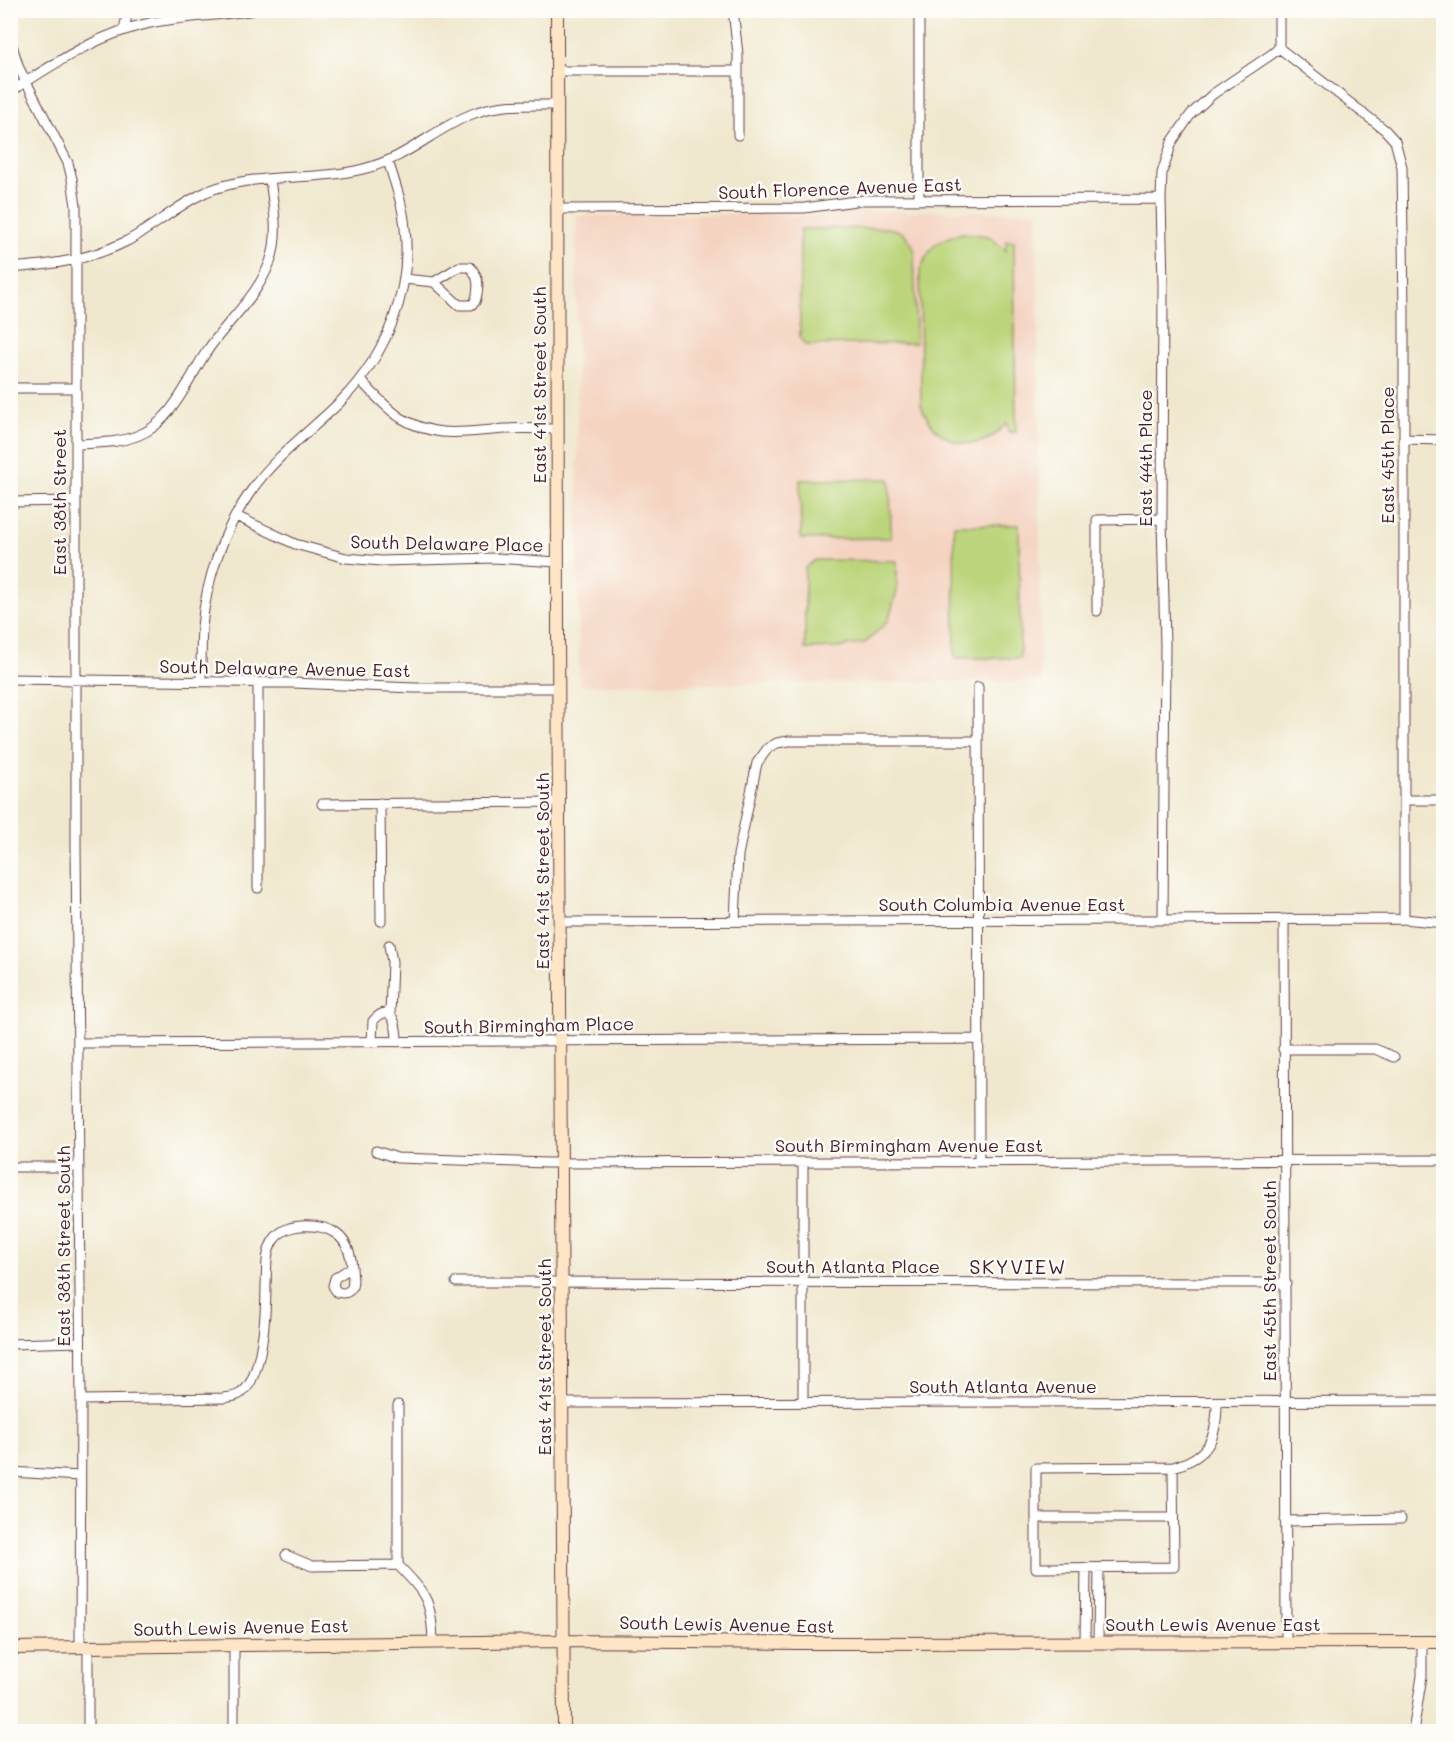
<svg xmlns="http://www.w3.org/2000/svg" width="1454" height="1742" font-family="Mali,sans-serif">
<rect width="100%" height="100%" fill="#fdfcf7"/>
<filter id="ink" filterUnits="userSpaceOnUse"><feTurbulence type="fractalNoise" baseFrequency=".0167" numOctaves="2"/><feDisplacementMap in="SourceGraphic" scale="12" xChannelSelector="R" yChannelSelector="G"/><feConvolveMatrix kernelMatrix="1 2 1 2 8 2 1 2 1" color-interpolation-filters="sRGB"/></filter>
<filter id="wash" filterUnits="userSpaceOnUse"><feTurbulence type="fractalNoise" baseFrequency=".008" numOctaves="4" result="noise"/><feDisplacementMap in="SourceGraphic" scale="24" xChannelSelector="R" yChannelSelector="G"/><feGaussianBlur stdDeviation="1.35" result="paint"/><feColorMatrix in="noise" values="0 0 0 0 0 0 0 0 0 0 0 0 0 0 0 0 0 1.4 0 .05"/><feComposite in="paint" operator="in"/></filter>
<g filter="url(#wash)">
<rect width="100%" height="100%" fill="#f0e8ce"/>
<path fill="#f4d3c0" d="M849,211L1037,212L1041,681L579,685L576,216L776,214L811,216Z"/>
<path fill="#bcd57b" stroke="#837a53" stroke-width="1.5" d="M888,228C903,231 908,235 914,249L916,343L805,345L800,338V229Z
M963,233L989,236L1006,251V241H1014L1016,432H1008L1007,423C1002,427 998,433 993,436C962,455 932,435 921,405L920,270C930,247 938,238 963,233Z
M890,479L891,538L801,539L800,480Z
M954,525H1019L1020,658H955Z
M815,560L897,561V591L888,621L865,643L838,648L805,649V568Z"/>
</g>
<g filter="url(#ink)">
<g fill="none" stroke-linecap="round" stroke-linejoin="round">
<defs>
<path id="minor" d="M733,10L738,54V135
M919,10V200
M124,30L128,10
M10,39L19,68L68,163L72,179L76,206V845L81,1400L80,1647
M1279,48L1385,130L1395,141L1402,167L1404,312V919
M1279,48V10
M557,71H738
M10,92C54,64 97,34 150,23C184,16 220,16 254,10
M557,209L804,208L863,200L1161,199
M10,268C50,265 89,260 125,242C153,228 177,205 206,192C256,171 312,182 363,169C408,158 432,130 472,114C499,103 528,105 557,105
M404,279L434,282L459,267H470C480,277 479,289 475,302L471,305H459L434,282
M360,380C373,393 386,408 401,418C438,440 466,431 506,429C523,428 541,429 558,429
M10,388H76
M1403,439L1444,440
M76,444C97,443 120,443 139,435C149,431 159,423 165,416C182,398 192,374 205,354C227,320 260,296 272,256C279,230 273,205 270,179
M10,502L76,501
M236,516L295,544L346,558L381,561L495,558L558,562
M1097,611V520L1162,519
M10,679L293,683L414,688H558
M201,682C201,664 201,646 202,627C206,579 223,531 251,491C275,456 311,431 341,401C386,355 412,293 405,228C403,205 395,183 388,161
M978,687L979,1162
M1404,800H1444
M380,803L381,921
M322,804L560,802
M258,888V683
M1284,919L1286,1643
M1163,920L1165,645L1162,519L1163,285L1161,199L1162,173L1172,142L1191,114L1213,94L1272,54L1279,48
M735,921L738,855L757,763L768,748L777,743L789,741H977
M560,922L1404,919L1444,923
M389,945L392,962L390,1015
M372,1042L373,1021C393,999 397,1028 397,1042
M79,1043L979,1039
M1283,1049H1375L1394,1057
M376,1151L397,1158L548,1163L1444,1160
M803,1162V1402
M10,1167H79
M456,1282L1286,1283
M10,1344L80,1342
M81,1400L224,1398C229,1397 236,1397 241,1393C263,1379 266,1310 266,1285C267,1270 265,1254 273,1241C279,1231 289,1227 300,1226C331,1224 350,1236 352,1268C352,1275 355,1285 350,1290C346,1294 342,1293 337,1292L333,1286L335,1278L352,1267
M562,1403L1444,1401
M398,1405V1565C426,1594 432,1601 433,1642
M1173,1467L1174,1567L1036,1568V1468L1173,1467C1209,1457 1217,1438 1217,1403
M10,1472L80,1476
M1036,1518H1173
M1285,1521L1401,1519
M286,1555L312,1566L398,1565
M1085,1642L1086,1568
M1098,1642L1099,1568
M234,1646V1732
M88,1732V1647
M1413,1732L1422,1676V1642"/>
<path id="secondary" d="M557,10L558,630L564,1732
M10,1648L565,1641L799,1643L1444,1642"/>
</defs>
<use href="#minor" stroke="#633d43" stroke-width="11"/>
<use href="#secondary" stroke="#633d43" stroke-width="14"/>
<use href="#minor" stroke="#fff" stroke-width="9"/>
<use href="#secondary" stroke="#fde5c5" stroke-width="12"/>
</g>
</g>
<g text-anchor="middle" dominant-baseline="central" stroke-width="5" stroke-linejoin="round" paint-order="stroke">
<g font-size="18" fill="#4a1f2b" stroke="#fdfcf7">
<text transform="translate(840 188) rotate(-2)">South Florence Avenue East</text>
<text transform="translate(539 385) rotate(-90)">East 41st Street South</text>
<text transform="translate(1387 455) rotate(-90)">East 45th Place</text>
<text transform="translate(1145 458) rotate(-90)">East 44th Place</text>
<text transform="translate(59 502) rotate(-90)">East 38th Street</text>
<text transform="translate(447 543) rotate(1)">South Delaware Place</text>
<text transform="translate(285 668) rotate(1)">South Delaware Avenue East</text>
<text transform="translate(542 871) rotate(-90)">East 41st Street South</text>
<text x="1002" y="904">South Columbia Avenue East</text>
<text transform="translate(529 1025) rotate(-1)">South Birmingham Place</text>
<text x="909" y="1145">South Birmingham Avenue East</text>
<text transform="translate(63 1246) rotate(-90)">East 38th Street South</text>
<text x="853" y="1266">South Atlanta Place</text>
<text transform="translate(1269 1281) rotate(-90)">East 45th Street South</text>
<text transform="translate(544 1357) rotate(-90)">East 41st Street South</text>
<text x="1003" y="1386">South Atlanta Avenue</text>
<text transform="translate(727 1624) rotate(1)">South Lewis Avenue East</text>
<text x="1213" y="1624">South Lewis Avenue East</text>
<text transform="translate(241 1627) rotate(-1)">South Lewis Avenue East</text>
</g>
<g font-size="20" letter-spacing="1.5" fill="#4a1f2b" stroke="#fdfcf7">
<text x="1018" y="1266">SKYVIEW</text>
</g>
</g>
<rect width="1454" height="1742" fill="none" stroke="#fdfcf7" stroke-width="36"/>
</svg>
